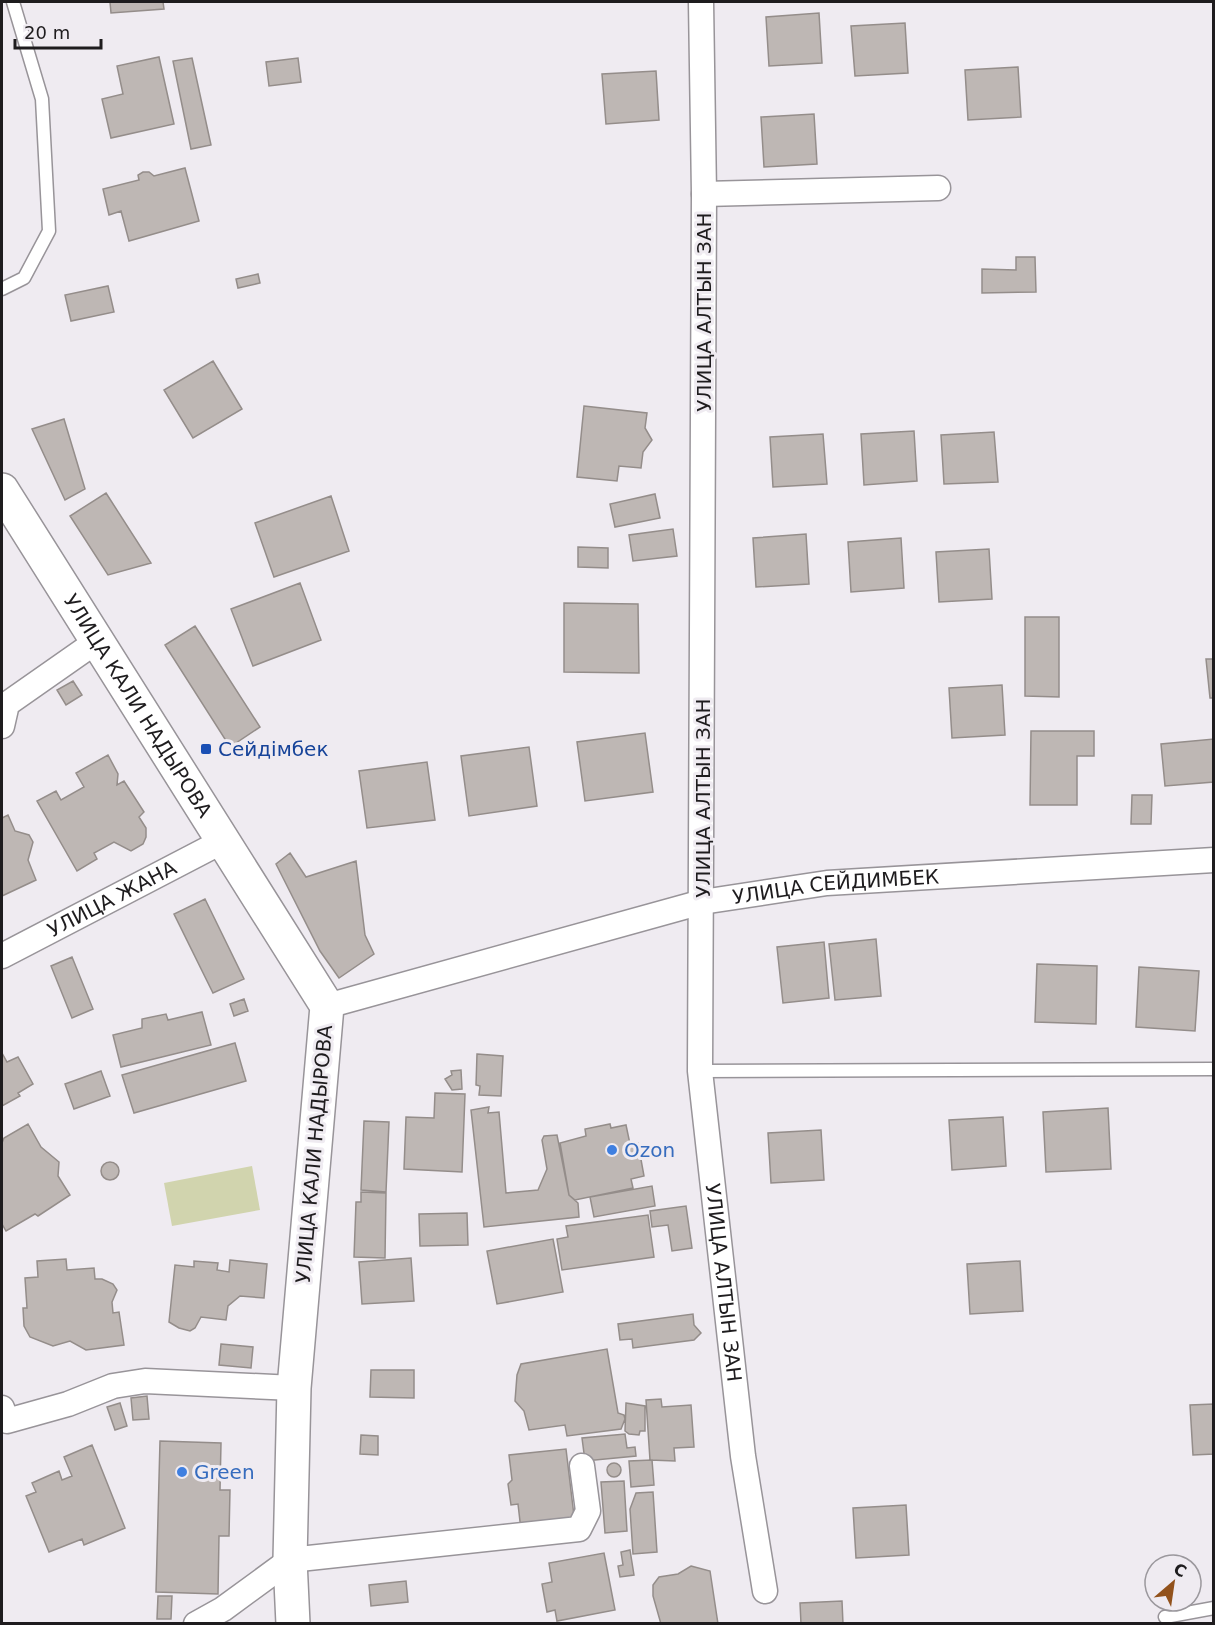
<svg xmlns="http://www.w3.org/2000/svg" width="1215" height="1625" font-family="'DejaVu Sans',sans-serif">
<rect width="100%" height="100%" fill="#efebf1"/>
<path fill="#d1d4ae" d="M252,1166L260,1210L172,1226L164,1183Z"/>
<path fill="#beb7b4" stroke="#948d8a" stroke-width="1.5" d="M110,2H163L164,9L111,13Z
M819,13L822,63L769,66L766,17Z
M905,23L908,73L855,76L851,26Z
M159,57L174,124L111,138L102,99L123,94L117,66Z
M192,58L211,145L191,149L173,61Z
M298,58L301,82L269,86L266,62Z
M1018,67L1021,117L968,120L965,70Z
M656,71L659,120L606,124L602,74Z
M814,114L817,164L764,167L761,117Z
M185,168L199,221L129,241L121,211L109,215L103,189L139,180L138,175L143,172H149L154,176Z
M1016,257H1035L1036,292L982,293V269L1016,270Z
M258,274L260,283L238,288L236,279Z
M108,286L114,312L71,321L65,295Z
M213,361L242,409L193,438L164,390Z
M584,406L647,413L645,428L652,440L643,452L641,468L619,466L617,481L577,477Z
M64,419L85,489L65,500L32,429Z
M914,431L917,481L864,485L861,434Z
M994,432L998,482L944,484L941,435Z
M823,434L827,484L773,487L770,437Z
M106,493L151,563L108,575L70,516Z
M655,494L660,518L615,527L610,504Z
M331,496L349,551L274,577L255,523Z
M673,529L677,556L633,561L629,535Z
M806,534L809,584L756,587L753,538Z
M901,538L904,588L851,592L848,542Z
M578,547L608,548V568L578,567Z
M989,549L992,599L939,602L936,552Z
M300,583L321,640L253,666L231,609Z
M564,603L638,604L639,673L564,672Z
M1025,617H1059V697L1025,696Z
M195,626L260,727L230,747L165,645Z
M1206,659H1214V698H1210Z
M73,681L82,695L66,705L57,690Z
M1002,685L1005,735L952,738L949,688Z
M1031,731H1094V756H1077V805H1030Z
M645,733L653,792L585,801L577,742Z
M1214,739V782L1165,786L1161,744Z
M529,747L537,806L469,816L461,756Z
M108,755L118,774L117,785L124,781L144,812L139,817L146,828V837L143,844L131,851L114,842L94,853L97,859L77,871L37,801L56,791L61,800L84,787L76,773Z
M427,762L435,820L367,828L359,771Z
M1132,795H1152L1151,824H1131Z
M8,815L15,831L29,835L33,842L28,860L36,880L2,896V818Z
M290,853L306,877L356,861L365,935L374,954L339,978L320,951L276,864Z
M205,899L244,979L213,993L174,914Z
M876,939L881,996L835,1000L829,944Z
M824,942L829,998L783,1003L777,947Z
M72,957L93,1009L72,1018L51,966Z
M1037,964L1097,966L1096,1024L1035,1022Z
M1139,967L1199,971L1195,1031L1136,1027Z
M244,999L248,1011L234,1016L230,1004Z
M202,1012L211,1045L121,1067L113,1035L142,1028V1019L166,1014L168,1020Z
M235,1043L246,1081L134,1113L122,1075Z
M2,1053L7,1062L18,1057L33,1084L18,1093L20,1096L2,1106Z
M477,1054L503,1056L501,1096L479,1095L480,1086L476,1085Z
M461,1070L462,1089L452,1090L445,1079L452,1075L451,1071Z
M101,1071L110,1096L74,1109L65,1084Z
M435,1093L465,1094L462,1172L404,1169L406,1117L434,1118Z
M489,1107L488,1113L499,1112L506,1193L538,1190L547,1169L542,1140L544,1136L557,1135L569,1195L578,1203L579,1217L484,1227L471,1110Z
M1108,1108L1111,1169L1046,1172L1043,1112Z
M1003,1117L1006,1166L952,1170L949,1120Z
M364,1121L389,1122L386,1192L361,1190Z
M28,1124L41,1147L59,1162L58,1176L70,1195L38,1216L35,1214L6,1231L2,1224V1143L4,1138Z
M610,1124L611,1128L626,1125L630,1144L638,1143L644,1176L631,1179L633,1188L575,1200L569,1195L560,1143L586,1136L585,1129Z
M821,1130L824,1180L771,1183L768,1133Z
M101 1171a9 9 0 1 1 18 0a9 9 0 1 1-18 0Z
M652,1186L655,1206L594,1217L590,1197Z
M361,1192L386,1193L385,1258L354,1257L356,1202H361Z
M686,1206L692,1248L672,1251L668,1225L652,1227L650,1211Z
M467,1213L468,1245L420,1246L419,1214Z
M648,1215L654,1257L562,1270L557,1239L568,1237L566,1226Z
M553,1239L563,1292L497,1304L487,1251Z
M411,1258L414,1301L362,1304L359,1262Z
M66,1259L67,1270L94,1268L95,1279H102L113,1284L117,1290L112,1302L113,1313L119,1312L124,1345L86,1350L70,1341L53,1346L30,1337L24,1326L23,1308H27L25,1278L38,1277L37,1261Z
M230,1260L267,1264L264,1298L240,1296L228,1306L226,1320L201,1317L195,1328L190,1331L179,1328L169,1322L175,1265L194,1267V1261L218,1263L217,1270L229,1272Z
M1020,1261L1023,1311L970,1314L967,1264Z
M693,1314L694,1325L701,1333L694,1340L633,1348L632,1339L620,1340L618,1324Z
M221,1344L253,1347L251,1368L219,1365Z
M607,1349L618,1413L624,1415L625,1419L621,1429L567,1436L565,1425L529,1430L524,1411L515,1401L517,1375L521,1364Z
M371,1370H414V1398L370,1397Z
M147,1396L149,1419L133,1420L131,1398Z
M661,1399L662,1407L691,1405L694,1447L674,1448L675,1461L650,1460L646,1400Z
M120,1403L127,1426L115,1430L107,1407Z
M626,1403L645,1406V1431H640L639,1435L629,1434L625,1431Z
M1214,1404V1454L1193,1455L1190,1405Z
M625,1434L627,1448L635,1447L636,1456L585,1461L582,1438Z
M361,1435L378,1436V1455L360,1454Z
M160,1441L221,1443L220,1490H230L229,1536H219L218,1594L156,1592Z
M92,1445L125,1528L84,1545L82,1539L49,1552L26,1496L36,1492L32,1483L59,1471L62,1480L72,1476L64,1457Z
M566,1449L575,1524L521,1530L518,1504L511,1505L508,1484L512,1480L509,1455Z
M652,1460L654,1485L631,1487L629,1461Z
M607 1470a7 7 0 1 1 14 0a7 7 0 1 1-14 0Z
M624,1481L627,1531L605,1533L601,1482Z
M653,1492L657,1552L633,1554L630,1509L636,1493Z
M906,1505L909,1555L856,1558L853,1508Z
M630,1550L634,1575L620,1577L618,1566L623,1565L621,1552Z
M604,1553L615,1610L557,1621L555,1610L547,1612L542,1584L552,1582L549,1563Z
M691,1566L710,1571L718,1624H661L653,1596V1585L659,1577L678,1574Z
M406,1581L408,1602L371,1606L369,1585Z
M158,1596H172L171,1619H157Z
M842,1601L843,1624H801L800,1603Z"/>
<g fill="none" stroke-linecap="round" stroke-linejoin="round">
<defs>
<path id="lane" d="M2,289L24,278L49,231L42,99L13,2
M700,1071L1214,1069
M1165,1617L1214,1608"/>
<g id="street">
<path id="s1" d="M701,2L704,194L700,1071L743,1456L765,1591"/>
<path d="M704,194L938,188"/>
<path d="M2,726L7,704L97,641"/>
<path id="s2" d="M2,956L223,841"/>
<path id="s3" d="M327,1006L702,902L827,883L1214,860"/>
<path d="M2,1408L7,1421L68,1404L113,1386L145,1381L294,1388"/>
<path d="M196,1624L223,1609L290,1560L579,1529L588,1511L582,1466"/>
</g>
<g id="secondary">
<path id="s4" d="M2,490L327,1006L294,1388L290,1560L293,1624"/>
</g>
</defs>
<use href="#lane" stroke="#989499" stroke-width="15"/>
<use href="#street" stroke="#989499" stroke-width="27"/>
<use href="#secondary" stroke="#989499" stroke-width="36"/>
<use href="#lane" stroke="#fff" stroke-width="12"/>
<use href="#street" stroke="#fff" stroke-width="24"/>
<use href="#secondary" stroke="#fff" stroke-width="33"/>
</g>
<rect fill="#1a4fb4" stroke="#efebf1" stroke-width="2" x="200" y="743" width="12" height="12" rx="3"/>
<g fill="#3f7fe0" stroke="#efebf1" stroke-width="2">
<circle cx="612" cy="1150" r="6"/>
<circle cx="182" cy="1472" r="6"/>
</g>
<g text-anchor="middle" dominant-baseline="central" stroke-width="6" stroke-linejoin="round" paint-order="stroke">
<g font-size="20" fill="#1e1c1e" stroke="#efebf1">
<text transform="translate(704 312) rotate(-90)">УЛИЦА АЛТЫН ЗАН</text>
<text stroke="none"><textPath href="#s4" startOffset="255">УЛИЦА КАЛИ НАДЫРОВА</textPath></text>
<text transform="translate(703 798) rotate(-90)">УЛИЦА АЛТЫН ЗАН</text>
<text stroke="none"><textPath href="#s3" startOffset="524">УЛИЦА СЕЙДИМБЕК</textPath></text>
<text stroke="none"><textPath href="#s2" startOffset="124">УЛИЦА ЖАНА</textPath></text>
<text transform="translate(314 1154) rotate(-85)">УЛИЦА КАЛИ НАДЫРОВА</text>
<text stroke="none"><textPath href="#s1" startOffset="1282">УЛИЦА АЛТЫН ЗАН</textPath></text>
</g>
<g font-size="20" fill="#164399" stroke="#efebf1" text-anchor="start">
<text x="218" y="749">Сейдімбек</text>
</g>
<g font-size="20" fill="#366cbe" stroke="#efebf1" text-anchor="start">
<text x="624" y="1150">Ozon</text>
<text x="194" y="1472">Green</text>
</g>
</g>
<rect width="1215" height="1625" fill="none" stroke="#1e1c1e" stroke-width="6"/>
<g transform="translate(1173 1583) rotate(29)"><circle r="28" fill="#efebf1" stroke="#9b989d" stroke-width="1.5"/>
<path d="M0-4.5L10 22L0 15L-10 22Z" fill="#92521c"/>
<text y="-9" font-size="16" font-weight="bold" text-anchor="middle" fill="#1e1c1e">С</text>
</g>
<path d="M15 39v9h86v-9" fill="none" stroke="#1e1c1e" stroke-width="3"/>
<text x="24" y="39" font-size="18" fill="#1e1c1e" stroke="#efebf1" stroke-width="4.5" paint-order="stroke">20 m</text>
</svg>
